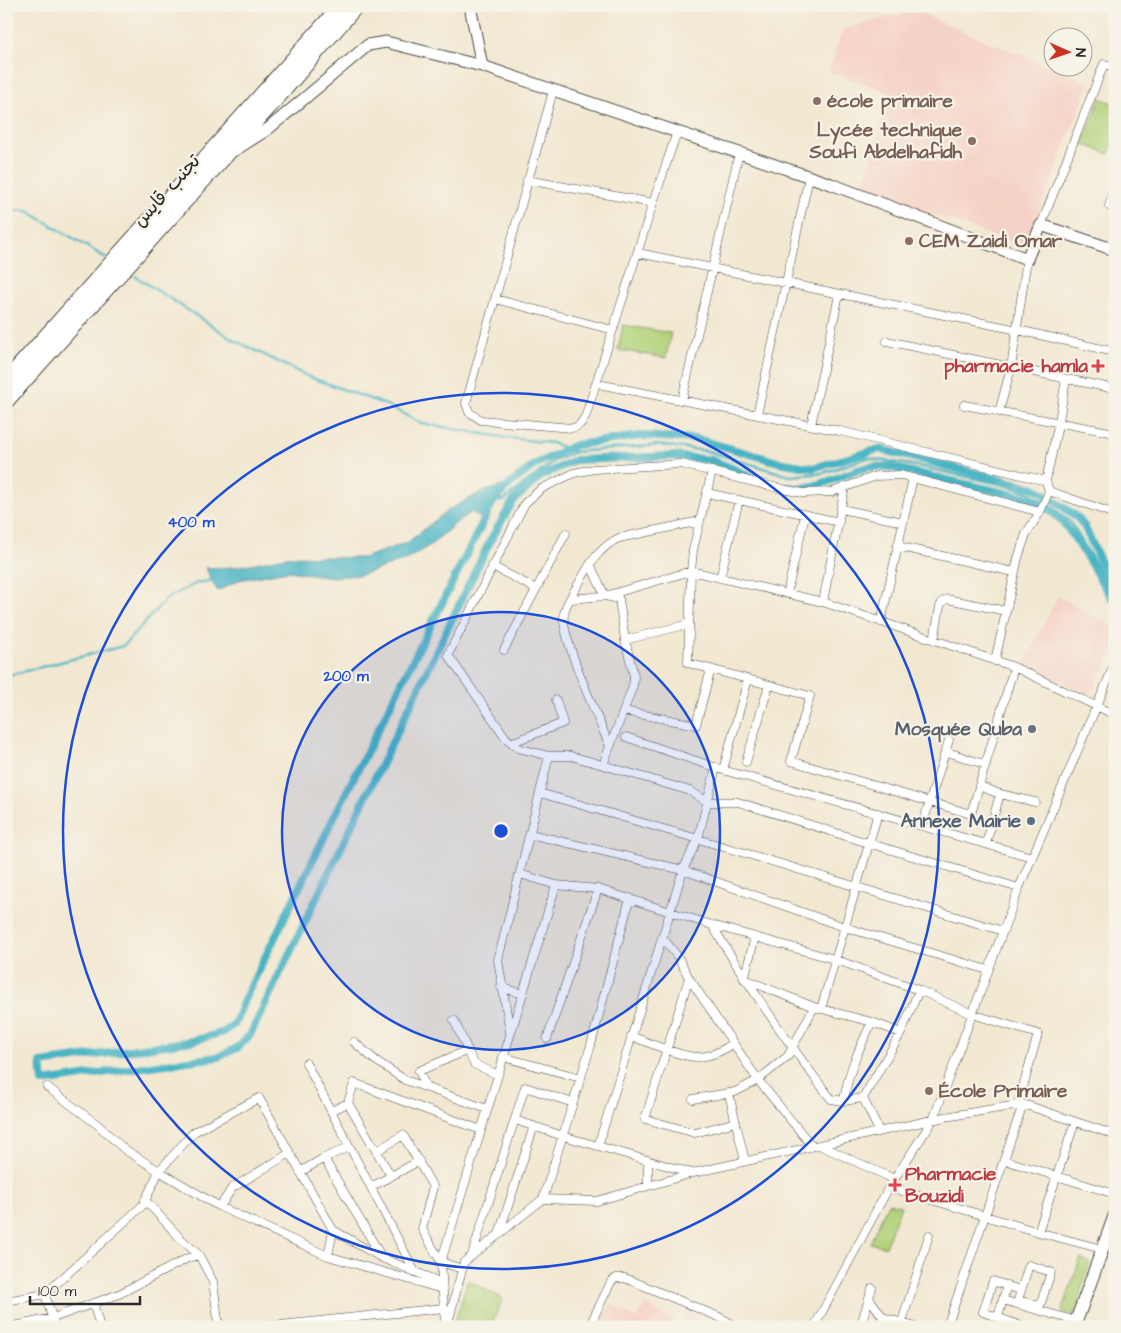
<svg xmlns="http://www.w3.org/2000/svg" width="1121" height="1333" font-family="'Architects Daughter','Playpen Sans Arabic',sans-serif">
<rect width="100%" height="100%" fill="#f7f3e8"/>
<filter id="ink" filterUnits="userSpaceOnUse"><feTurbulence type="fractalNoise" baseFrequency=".02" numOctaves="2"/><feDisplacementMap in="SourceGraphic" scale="10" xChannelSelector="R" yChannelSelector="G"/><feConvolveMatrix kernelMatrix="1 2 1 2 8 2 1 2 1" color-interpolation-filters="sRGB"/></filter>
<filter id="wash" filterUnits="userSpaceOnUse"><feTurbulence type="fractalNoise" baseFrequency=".0096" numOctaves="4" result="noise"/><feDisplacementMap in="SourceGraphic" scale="20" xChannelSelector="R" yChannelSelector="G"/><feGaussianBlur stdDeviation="1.12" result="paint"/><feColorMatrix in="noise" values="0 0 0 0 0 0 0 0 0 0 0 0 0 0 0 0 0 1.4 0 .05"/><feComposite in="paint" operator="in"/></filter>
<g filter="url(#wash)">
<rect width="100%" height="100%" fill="#f2e8d1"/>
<path fill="#f6d1c5" d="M915,11L1090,83L1025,247L863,189L889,92L828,72L843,29Z
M1058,596L1115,628V646L1090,695L1024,664Z
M611,1303L637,1319L645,1304L679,1324L687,1310L718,1327H599Z"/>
<path fill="#b1d178" stroke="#6e7e52" d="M1100,98L1115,104V138L1109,154L1083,144Z
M623,325L671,333L666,358L618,350Z
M888,1203L901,1206L885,1247L870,1243Z
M1080,1259L1090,1262L1074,1315L1062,1312Z
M468,1280L503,1299L490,1327H453Z"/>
<path fill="#47b4c4" stroke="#397078" d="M511,483L493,502L484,521L472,512L462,518L432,544L406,560L361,575L332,577L288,571L239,580L218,591L211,581L206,568L235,567L291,556L363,558L408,542L448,510L482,492Z"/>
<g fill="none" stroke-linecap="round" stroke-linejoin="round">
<path stroke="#47b4c4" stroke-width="2.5" d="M6,210L28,211L106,258
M135,276L234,340L309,377L389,406L420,423L501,437L552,443L575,452
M491,502L503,501L554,461L575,452L658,445L708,451L790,476L823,473L867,458L918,466L1000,484L1028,492L1048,503L1071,523L1113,593
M6,676L123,646L167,598L197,583L214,580"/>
<path stroke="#47b4c4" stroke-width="8" d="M766,482L711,460L674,456L575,460L541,476L514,500L491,539L250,1035L237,1048L218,1057L129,1069L43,1082L41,1063L192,1041L224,1032L235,1023L244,1000L344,797L493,502L511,483L536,464L575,445L641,436L697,439L778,462L813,468L879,449L1034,488L1042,492L1077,517L1084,526L1105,571L1115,587
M789,487C810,493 845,473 865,468C872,466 882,467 889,467L1032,499C1039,503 1046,507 1052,512C1076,532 1094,572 1112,598L1115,596"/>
</g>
</g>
<g filter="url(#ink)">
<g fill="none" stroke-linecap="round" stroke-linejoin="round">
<defs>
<path id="street" d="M553,91L466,403L469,412L481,420L571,428C580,427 582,422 586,415L653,203L677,132
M527,180L653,203
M1115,187L1109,206L1115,208
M1041,225L1104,64L1115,67
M638,253L1018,330L1115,352
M495,299L613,330
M887,341L1115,389
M1066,379L1059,421L1046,481L1049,491L1115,514
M603,385L840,431L1046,481
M682,400L739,153
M964,405L1115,433
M999,412L1011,368L1027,259
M757,415L809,177
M811,425L839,295
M712,471L693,550L691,571L688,663L810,696L791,761L971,814L1014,667
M707,493L839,522
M841,509L903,522
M897,546L1014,572
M590,564L605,596L619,599L625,640L634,676L633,686L603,765
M492,566L536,589
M720,578L739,500
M787,593L805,515
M571,599L605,596L691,571L823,602L1014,667L1115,715
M823,602L845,487
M881,622L913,478
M625,640L689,624
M934,640L940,607L942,602L947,599L1006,611
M504,650L566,533
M995,661L1018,558L1026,534L1040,512L1049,491
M624,711L696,725L711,669
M626,737L723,770L1032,857
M513,742L563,723L556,700
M610,747C600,722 560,636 564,614C565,603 578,586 583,576C592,560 602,546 619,538L700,521
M945,751L986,765
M746,762L769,685
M723,770L748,679
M979,786L1000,794L1035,802
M540,793L698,839L1003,931
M922,826L949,740
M530,834L683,870L844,927L988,970
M986,844L1000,794
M520,874L556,885L598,889L712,925L834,959L919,990L972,1014L1038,1034L1018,1105
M1019,888L868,843L738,802H708L690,791L603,765L571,756H549L518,748L506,738L448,655L525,503L541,489L574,473L594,469L681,464L782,489L803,493L832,492L876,476L901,475L1040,512
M712,925C748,986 788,1043 831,1099L844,1101L863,1098L901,1033L919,990
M662,937L678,957L689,978L758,1080L812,1146
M755,937L744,979L814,1007L872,1022L901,1033
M689,978L645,1119L695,1133L736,1122
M501,987L523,994
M821,1009L878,813
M454,1020L474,1064L498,1075
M510,1032L498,960L549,756
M631,1036C648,1042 680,1057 698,1057C709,1057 725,1050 733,1043
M547,1039L598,889
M354,1042L375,1060L405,1080L487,1109
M503,1057L581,1078
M306,1063L415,1272
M426,1087L419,1071L468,1050
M729,1094L745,1161
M863,1098L879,1131
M693,1099L735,1092L758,1080L788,1056L814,1007
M844,1101C848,1071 859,1049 872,1022
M348,1103L391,1176
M331,1111L348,1103L354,1083L481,1130
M515,1120L563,1136L692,1173
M819,1145L894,1179
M598,1146L683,870L698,839L716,767
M377,1151L403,1135L433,1187L422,1229L441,1262L556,885
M324,1158L381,1256
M1004,1160L1115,1194
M300,1172L324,1158L349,1147
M648,1186V1160
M371,1187L419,1161
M543,1199L597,1201L693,1173L945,1117L1023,1104L1115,1135
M145,1200L181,1239L199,1255L213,1282L219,1327
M220,1207L232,1188L290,1153
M1038,1232L1075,1122
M499,1234L534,1126
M1102,1249L1038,1232L889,1187L933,1120L1019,888L1115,663
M472,1255L525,1087L573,1103
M328,1256L333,1230
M1029,1265L1051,1272L1040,1306L1018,1300Z
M442,1283L382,1258L333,1230L259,1098L194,1132L159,1171L220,1207L328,1256L442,1289
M1020,1290L993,1281L983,1312L1024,1327
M45,1294L55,1327
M869,1298L883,1317L915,1327
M1003,1300L1076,1321
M6,1301L45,1294L143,1205L159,1171L124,1149L98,1125L47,1087
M93,1303L100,1327
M998,1317L1007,1285
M863,1318L872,1288
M902,1322L929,1235
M445,1325L441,1262L462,1269
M14,1326L53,1318L119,1294L188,1258L199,1255
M261,1327L444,1308
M447,1327L464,1262L543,1199L591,1045L630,898
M589,1327L611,1282L616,1278H625L719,1317L738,1327
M814,1327L889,1187
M880,1327L883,1317
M947,1327L1023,1104"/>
<path id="secondary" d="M470,6L482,66
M235,150L268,129L368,45L386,42L482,66L831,184L1027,259L1041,225L1115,250"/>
<path id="primary" d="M1074,1327L1115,1215"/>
<path id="highway" d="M6,381L341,6
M6,401L276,99L356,6"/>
</defs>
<use href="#street" stroke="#494744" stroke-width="9"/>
<use href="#secondary" stroke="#494744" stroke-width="13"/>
<use href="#primary" stroke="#494744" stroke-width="14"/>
<use href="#highway" stroke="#494744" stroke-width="17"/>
<use href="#street" stroke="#fff" stroke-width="8"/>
<use href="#secondary" stroke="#fff" stroke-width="11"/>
<use href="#primary" stroke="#fff" stroke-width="12"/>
<use href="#highway" stroke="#fff" stroke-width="15"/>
</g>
</g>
<circle cx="501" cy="831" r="219" fill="#1d4ed8" fill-opacity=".12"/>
<g fill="none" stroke="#1d4ed8" stroke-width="2.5">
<circle cx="501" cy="831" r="219"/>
<circle cx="501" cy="831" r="438"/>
</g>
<g fill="#8d6e63" stroke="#f7f3e8" stroke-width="2">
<circle cx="817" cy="101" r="5"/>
<circle cx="972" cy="141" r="5"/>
<circle cx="909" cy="241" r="5"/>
<circle cx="929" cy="1091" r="5"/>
</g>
<g fill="#e0444e" stroke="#f7f3e8" stroke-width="2">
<path d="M1095.5 358.5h5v5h5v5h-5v5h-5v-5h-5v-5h5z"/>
<path d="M892.5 1177.5h5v5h5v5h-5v5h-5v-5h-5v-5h5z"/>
</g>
<circle fill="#6b7280" stroke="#f7f3e8" stroke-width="2" cx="1032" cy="729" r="5"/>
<circle fill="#5c6f8a" stroke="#f7f3e8" stroke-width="2" cx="1031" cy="821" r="5"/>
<g text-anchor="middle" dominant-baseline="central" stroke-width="4.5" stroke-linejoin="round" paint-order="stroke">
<g font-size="19" font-weight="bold" fill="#785e54" stroke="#f7f3e8" text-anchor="start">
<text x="827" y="101">école primaire</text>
<text x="962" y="130" text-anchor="end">Lycée technique<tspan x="962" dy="22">Soufi Abdelhafidh</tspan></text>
<text x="919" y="241">CEM Zaidi Omar</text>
<text x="939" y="1091">École Primaire</text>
</g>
<g font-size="19" fill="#2b2b2b" stroke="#f7f3e8">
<text transform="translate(167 191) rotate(-48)">تجنب قايس</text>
</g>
<g font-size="19" font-weight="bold" fill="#be3a42" stroke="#f7f3e8" text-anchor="end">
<text x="1088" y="366">pharmacie hamla</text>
<text x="905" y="1174" text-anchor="start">Pharmacie<tspan x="905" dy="22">Bouzidi</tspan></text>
</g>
<g font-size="19" font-weight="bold" fill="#5b616d" stroke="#f7f3e8" text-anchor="end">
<text x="1022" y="729">Mosquée Quba</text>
</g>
<g font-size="19" font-weight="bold" fill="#4e5e75" stroke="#f7f3e8" text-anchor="end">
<text x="1021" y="821">Annexe Mairie</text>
</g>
</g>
<circle cx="501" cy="831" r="8" fill="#1d4ed8" stroke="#f7f3e8" stroke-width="2.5"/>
<g font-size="15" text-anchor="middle" font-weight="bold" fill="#1d4ed8" stroke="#f7f3e8" stroke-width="4.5" stroke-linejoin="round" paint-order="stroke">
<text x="191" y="527">400 m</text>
<text x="346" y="681">200 m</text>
</g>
<rect width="1121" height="1333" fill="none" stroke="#f7f3e8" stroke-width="25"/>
<g transform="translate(1068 52) rotate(92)"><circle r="24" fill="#f7f3e8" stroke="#a5a39c"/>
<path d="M0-4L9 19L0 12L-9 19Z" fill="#c8321e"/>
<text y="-8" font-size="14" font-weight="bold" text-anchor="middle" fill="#2b2b2b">N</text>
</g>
<path d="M30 1296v8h110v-8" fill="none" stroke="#2b2b2b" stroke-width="2.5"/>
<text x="38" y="1296" font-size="15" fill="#2b2b2b" stroke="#f7f3e8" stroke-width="4" paint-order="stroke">100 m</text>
</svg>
